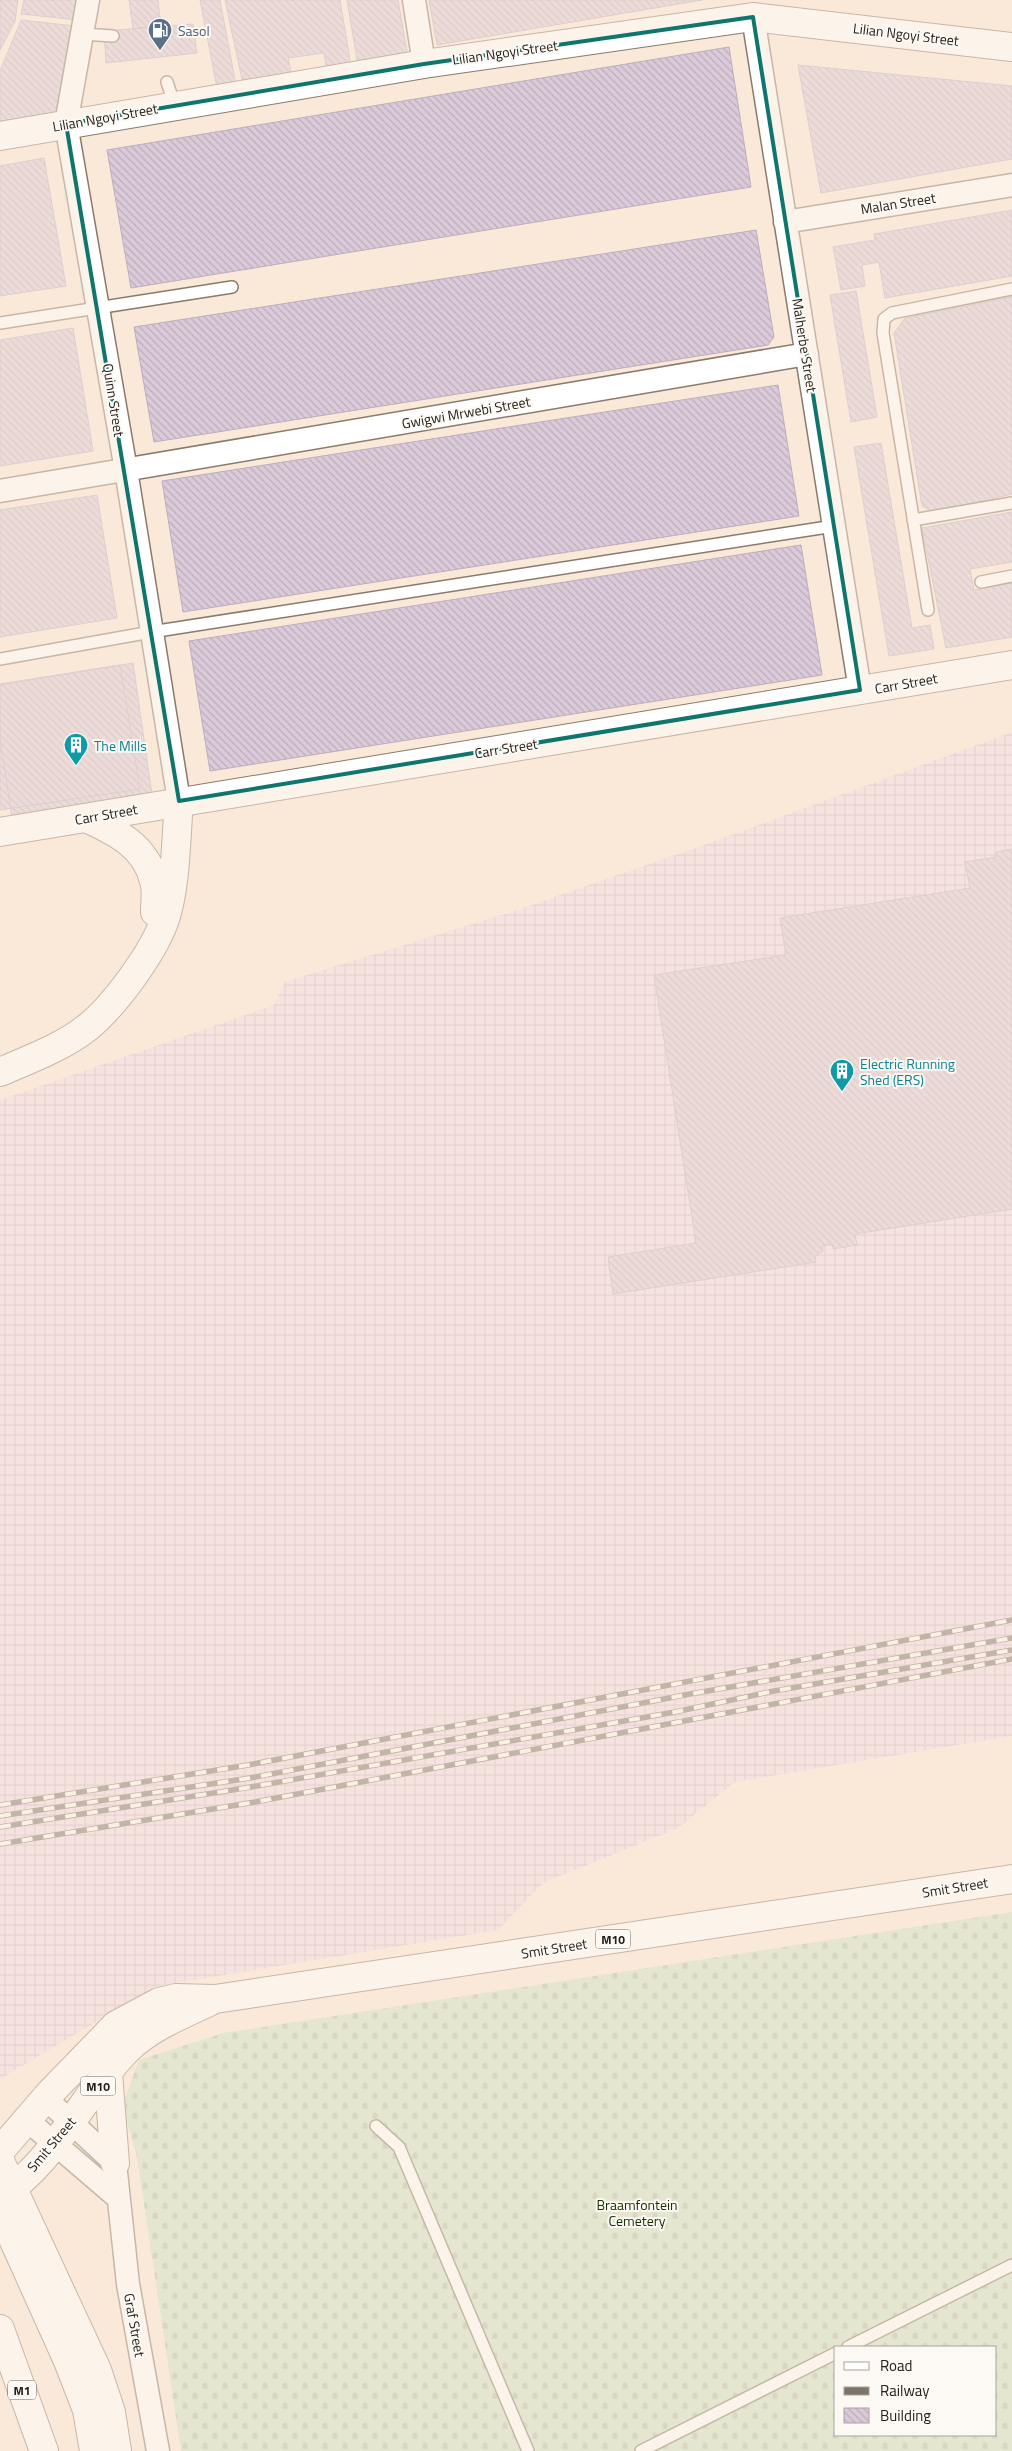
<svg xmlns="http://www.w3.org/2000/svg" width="1012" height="2451" font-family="'Titillium Web',sans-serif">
<defs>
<pattern id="industrial-grid" width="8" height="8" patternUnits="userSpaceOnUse" patternTransform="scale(1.25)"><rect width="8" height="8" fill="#f2dbe7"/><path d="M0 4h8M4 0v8" fill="none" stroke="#d0bcc6"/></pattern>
<pattern id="cemetery-stones" width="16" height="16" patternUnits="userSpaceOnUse" patternTransform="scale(1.25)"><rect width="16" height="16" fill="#cce3c3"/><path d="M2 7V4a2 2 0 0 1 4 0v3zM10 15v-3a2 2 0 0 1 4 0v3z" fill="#afc2a7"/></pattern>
<pattern id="building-back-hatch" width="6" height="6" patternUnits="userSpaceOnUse" patternTransform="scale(1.25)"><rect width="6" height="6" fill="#dbcada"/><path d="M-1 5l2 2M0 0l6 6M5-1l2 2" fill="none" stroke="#bcadba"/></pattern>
</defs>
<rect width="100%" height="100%" fill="#fae9d8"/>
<path fill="url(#industrial-grid)" d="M1012,732V1736L735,1782L678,1828L543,1883L498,1930L157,1986L0,2079V1100L274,1005L284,982L508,913L707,844Z"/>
<path fill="url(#cemetery-stones)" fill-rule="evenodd" d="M1012,1912V2451H181L137,2157L122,2105L139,2060L223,2033ZM836,2347H996V2435H836Z"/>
<path fill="url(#building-back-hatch)" stroke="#beadbd" d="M0,0H18L15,21L0,50Z
M24,0H81L77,20L21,14Z
M129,0H158L161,26L133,29Z
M200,0H220L236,85L217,88Z
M225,0H340L351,66L327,70L324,53L288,58L292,75L243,84Z
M347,0H398L408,58L358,65Z
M429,0H702L437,45Z
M21,20L75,26L59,117L0,126V71Z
M193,24L197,53L106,63L104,31Z
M729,47L751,187L131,288L107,150Z
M798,65L1012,86V159L821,193Z
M44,158L66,286L0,296V166Z
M1012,210V276L885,298L879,262L862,265L865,286L841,290L833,247L875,240L874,234Z
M756,230L774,337L768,345L154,442L134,327Z
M856,291L877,417L851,422L830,295Z
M1012,297V494L934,512L922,506L894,333L905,318Z
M73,328L93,451L0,466V340Z
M778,385L799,516L183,612L162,481Z
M881,443L912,628L930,625L934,649L889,656L854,447Z
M97,495L117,618L0,637V510Z
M1012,512V562L970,569L974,590L1012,583V637L946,648L922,528Z
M801,545L822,675L210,771L189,641Z
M133,663L152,795L12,818L0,738V685Z
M120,665L140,789L0,810V684Z
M1012,849V1209L855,1234L857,1245L833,1249L832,1244L822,1246L823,1251L815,1256L816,1262L613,1294L608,1257L696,1243L654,975L786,955L780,918L970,888L965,862L996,857V852Z"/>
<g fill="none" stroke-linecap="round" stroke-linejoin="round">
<defs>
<path id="lane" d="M82,34L113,36
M167,82L175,106
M0,323L232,287
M913,520L1012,503
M981,582L1012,576
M928,610L883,333L884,319L892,313L1012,289
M0,659L151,632L834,526
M376,2126L399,2147L528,2451
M848,2347L1012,2265
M641,2451L836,2353"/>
<path id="street" d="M88,0L66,124L126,470L179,801
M414,0L424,64
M753,17L860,690
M785,222L1012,185
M0,491L807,354
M45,2098L115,2163L128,2284L158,2451
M27,2120L117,2197"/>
<path id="secondary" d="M0,136L424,64L753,17L1012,47
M0,832L1012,665"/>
<path id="primary" d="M108,2073L115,2163
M0,2151L50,2093L116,2025L159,2002L176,1998L215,1999L1012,1879
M0,2196C53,2165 84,2093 127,2050C149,2028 181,2015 209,2002"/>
<path id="highway" d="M86,818C115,831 146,846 154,881C157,890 155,902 155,912
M0,1072C30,1059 63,1047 88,1027C115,1005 152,954 164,922C176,890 176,837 179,801
M0,2161L97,2370L111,2412L117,2451
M0,2210L68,2361L87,2410L94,2451
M0,2329L44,2451"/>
</defs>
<use href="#lane" stroke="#8a7a6b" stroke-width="14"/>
<use href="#street" stroke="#8a7a6b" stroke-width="25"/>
<use href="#secondary" stroke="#8a7a6b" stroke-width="30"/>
<use href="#primary" stroke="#8a7a6b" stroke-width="30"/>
<use href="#highway" stroke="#8a7a6b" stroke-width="30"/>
<use href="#lane" stroke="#fff" stroke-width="11"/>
<use href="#street" stroke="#fff" stroke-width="22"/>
<use href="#secondary" stroke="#fff" stroke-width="28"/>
<use href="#primary" stroke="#fff" stroke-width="28"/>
<use href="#highway" stroke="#fff" stroke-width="28"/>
<defs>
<path id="rail" d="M0,1805L248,1765L1012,1620
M0,1816L250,1778L690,1694L1012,1638
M0,1827L251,1787L675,1712L774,1691L1012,1650
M0,1844L255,1802L1012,1659"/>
</defs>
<use href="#rail" stroke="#7e7369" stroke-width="5.5"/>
<use href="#rail" stroke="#fcf9f5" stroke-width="4" stroke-dasharray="11" stroke-linecap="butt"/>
</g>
<path d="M0 0H1012V2451H0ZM753,17L860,690L179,801L66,124L424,64Z" fill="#fae9d8" fill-opacity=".55" fill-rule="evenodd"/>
<path fill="none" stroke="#0f766e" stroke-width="4" stroke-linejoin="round" d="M753,17L860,690L179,801L66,124L424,64Z"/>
<defs>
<symbol id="fuel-pin" viewBox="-11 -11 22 30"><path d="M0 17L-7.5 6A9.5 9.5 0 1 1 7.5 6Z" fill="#5c6f8a" stroke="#fcf9f5"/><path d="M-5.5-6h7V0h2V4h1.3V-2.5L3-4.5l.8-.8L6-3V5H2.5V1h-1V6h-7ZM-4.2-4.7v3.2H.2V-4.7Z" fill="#fff"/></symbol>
<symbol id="building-pin" viewBox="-11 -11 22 30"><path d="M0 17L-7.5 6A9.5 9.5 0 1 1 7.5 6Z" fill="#0f9aa8" stroke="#fcf9f5"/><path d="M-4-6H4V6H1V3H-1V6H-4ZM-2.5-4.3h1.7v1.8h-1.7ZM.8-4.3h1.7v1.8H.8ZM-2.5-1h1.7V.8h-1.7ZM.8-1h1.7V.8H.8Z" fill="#fff"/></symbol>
</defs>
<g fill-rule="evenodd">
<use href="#fuel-pin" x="146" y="16" width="28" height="38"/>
<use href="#building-pin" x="62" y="731" width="28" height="38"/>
<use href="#building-pin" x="828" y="1057" width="28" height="38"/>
</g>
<g text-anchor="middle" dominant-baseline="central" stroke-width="4" stroke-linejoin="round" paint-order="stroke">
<g fill="#fcf9f5" stroke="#68625c" stroke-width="1">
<rect x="595.5" y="1929.5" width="35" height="19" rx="4"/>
<rect x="80.5" y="2076.5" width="35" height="19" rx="4"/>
<rect x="8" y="2380.5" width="28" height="19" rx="4"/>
</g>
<g font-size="12" font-weight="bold" fill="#28211b">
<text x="613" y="1939">M10</text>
<text x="98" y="2086">M10</text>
<text x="22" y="2390">M1</text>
</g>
<g font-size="14" fill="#4e5e75" stroke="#fcf9f5" text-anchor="start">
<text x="178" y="30">Sasol</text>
</g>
<g font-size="14" fill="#28211b" stroke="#fcf9f5">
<text transform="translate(906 34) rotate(7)">Lilian Ngoyi Street</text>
<text transform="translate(505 52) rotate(-8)">Lilian Ngoyi Street</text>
<text transform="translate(105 117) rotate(-10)">Lilian Ngoyi Street</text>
<text transform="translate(898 203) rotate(-9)">Malan Street</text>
<text transform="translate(805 345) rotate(81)">Malherbe Street</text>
<text transform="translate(114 400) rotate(81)">Quinn Street</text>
<text transform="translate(466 412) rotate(-10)">Gwigwi Mrwebi Street</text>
<text transform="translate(906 683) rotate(-10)">Carr Street</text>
<text transform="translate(506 748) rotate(-9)">Carr Street</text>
<text transform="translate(106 814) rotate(-10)">Carr Street</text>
<text transform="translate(955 1887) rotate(-9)">Smit Street</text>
<text transform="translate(554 1948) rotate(-9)">Smit Street</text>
<text transform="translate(51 2144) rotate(-50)">Smit Street</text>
<text transform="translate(135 2325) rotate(80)">Graf Street</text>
</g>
<g font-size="14" fill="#0d838f" stroke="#fcf9f5" text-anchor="start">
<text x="94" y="745">The Mills</text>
<text x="860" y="1063">Electric Running<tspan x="860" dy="16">Shed (ERS)</tspan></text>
</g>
<g font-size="14" fill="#143302" stroke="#fcf9f5">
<text x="637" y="2204">Braamfontein<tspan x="637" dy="16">Cemetery</tspan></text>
</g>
</g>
<rect x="834" y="2346" width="162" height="90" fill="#fcf9f5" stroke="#a7a39e"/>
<rect x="844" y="2362" width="25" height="8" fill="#ffffff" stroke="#a7a39e"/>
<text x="880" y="2371" font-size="15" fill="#28211b">Road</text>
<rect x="844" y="2387" width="25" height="8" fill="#7e7369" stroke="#a7a39e"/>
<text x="880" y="2396" font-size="15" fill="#28211b">Railway</text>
<rect x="844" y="2408" width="25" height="15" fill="url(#building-back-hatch)" stroke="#a7a39e"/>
<text x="880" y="2421" font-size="15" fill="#28211b">Building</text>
</svg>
